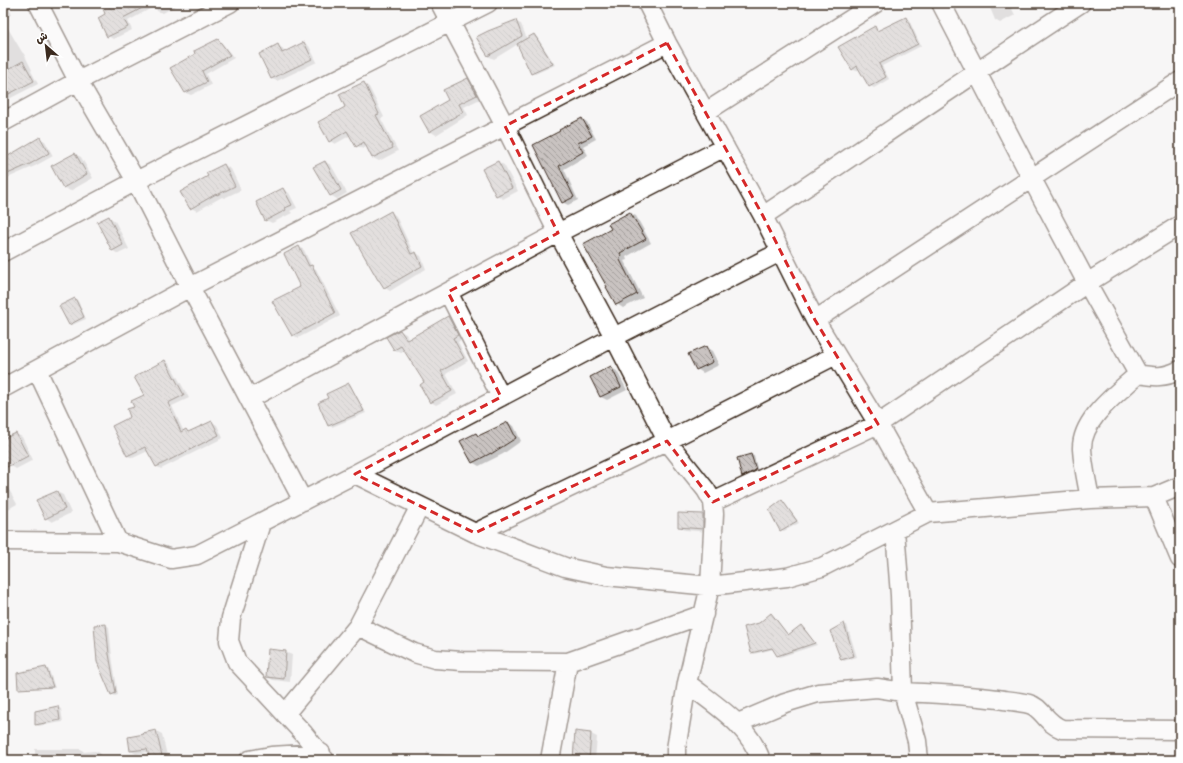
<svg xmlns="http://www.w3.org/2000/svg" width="1183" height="763" font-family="Dekko,'Playpen Sans Arabic',sans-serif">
<defs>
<pattern id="building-back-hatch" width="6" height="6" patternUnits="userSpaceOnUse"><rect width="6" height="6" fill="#c9c3c1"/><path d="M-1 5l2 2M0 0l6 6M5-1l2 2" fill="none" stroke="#a49f9c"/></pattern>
</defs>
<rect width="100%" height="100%" fill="#f7f6f6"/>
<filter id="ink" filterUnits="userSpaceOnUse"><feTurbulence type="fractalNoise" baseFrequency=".025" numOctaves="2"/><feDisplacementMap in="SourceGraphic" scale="8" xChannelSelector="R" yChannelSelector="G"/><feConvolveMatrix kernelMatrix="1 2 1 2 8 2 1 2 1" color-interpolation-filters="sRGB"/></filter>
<g filter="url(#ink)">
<path fill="#0003" d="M3,3H6L12,14L3,20Z
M102,3H181L163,13L157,11L155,6L128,21L132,30L113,39L108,36L107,14Z
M988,3H1009L1015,15L1000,23L995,20Z
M906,18L909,20L921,46L882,66L889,79L874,88L870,86L860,69L856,71L852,69L875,27L879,31Z
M516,22L521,24L527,39L534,36L537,37L555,65L535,74L532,73L518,44L494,59L488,56Z
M3,23L6,25L22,52L24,54L32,70L31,71L38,84L3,102Z
M218,40L222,43L234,58L206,74L211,85L191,95L186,93L172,68Z
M304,43L309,46L317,62L277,81L272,79L260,54L278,45L282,48L285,53Z
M468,79L473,82L482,98L464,107L468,115L436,135L430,131L421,117L449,101Z
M364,84L369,87L384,117L381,119L398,151L379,161L373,158L367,146L363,149L357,146L351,135L335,144L330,141L347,107Z
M582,119L587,122L596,139L583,146L588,155L564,169L578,200L568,205L562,202L534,145L561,132Z
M40,139L45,141L53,156L35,166L3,180V157L6,158Z
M75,154L81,157L93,178L70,191L64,187Z
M325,162L331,165L347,193L337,199L330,195Z
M498,162L504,165L518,191L503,199L497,195Z
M224,165L231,169L241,190L224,198L222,197L197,211L191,208L209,177Z
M283,189L289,193L297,208L290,211L292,213L272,223L266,220Z
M391,212L396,216L414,254L416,253L421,256L426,269L390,291L385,288L381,281L378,280Z
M630,213L636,216L651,243L626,257L627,260L624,261L643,298L623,308L617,304L612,229Z
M109,217L115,221L129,249L118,254L112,250Z
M299,247L304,250L312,267L316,269L340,316L298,338L293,335L301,287Z
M75,299L78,301L86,319L72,325L69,324Z
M448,318L454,321L463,339L458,342L468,361L446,374L457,394L436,405L431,402L425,382L404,350L401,353L395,350L387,338L400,331L406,334L409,340Z
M706,347L712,351L719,365L703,373L697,369Z
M165,361L170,364L189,398L172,406L184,432L186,431L190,433L212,422L217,425L223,438L161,469L156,466L148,451L133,458L128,456L131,418L136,408L145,395Z
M611,368L617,371L627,390L607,400L601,397Z
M349,384L351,386L366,413L332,427L329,426L330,399Z
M508,423L514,426L521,441L503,454L479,466L472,462L476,434L480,436Z
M16,434L22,437L33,460L16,469L10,465L3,452V440Z
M751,455L754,456L758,472L745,478L743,476L738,458Z
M3,484L7,486L17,504L3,512Z
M57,492L63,495L71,513L52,522L46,518Z
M782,501L785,503L799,523L784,531L781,530Z
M679,514L703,515L709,519V532L685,530L679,527Z
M772,615L774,616L789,636L801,627L804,628L817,645L780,657L778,656L774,649L754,654L752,653L759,624Z
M844,624L847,625L857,657L844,661L841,659L832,631Z
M106,625L109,627L112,656L118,695L115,696L112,694Z
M285,652L292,655L290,682L273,680L267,677Z
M46,668L49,670L55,688L22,689L19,688Z
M58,707L61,709L63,722L38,726L36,725Z
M156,731L162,734L168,760H151L149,752L136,754L131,751L145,735Z
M591,734L597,737L595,760H574Z
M35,749H81L84,752L95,751L100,753L101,760H35Z
M427,752L446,755L452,759V760H425Z"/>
<path fill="url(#building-back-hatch)" stroke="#3b2a1e" d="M101,3H152L123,18L128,27L107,37L98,18L105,14Z
M906,17L918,44L879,64L886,77L869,87L857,66L852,70L838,47L875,26L877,31Z
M516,20L522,36L488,56L476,37L488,31Z
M534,34L553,64L531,74L517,44Z
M218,39L230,55L202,71L207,82L185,93L170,68L195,54L194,51Z
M304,42L312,59L271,79L259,54L278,44L282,53Z
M23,61L34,81L3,97V72Z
M468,78L477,95L459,104L463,112L429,132L420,116L448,100L443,90Z
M364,82L379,114L376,115L393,148L372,158L364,142L356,147L347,131L329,142L318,122L345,107L339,94Z
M582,118L592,136L578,143L583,152L559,166L574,197L562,203L533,145L560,131L559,130Z
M40,137L49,153L30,164L3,176V159Z
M75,153L87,174L63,188L51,166Z
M325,161L341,190L330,196L313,167Z
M498,161L512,188L496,196L482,169Z
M224,164L235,186L217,195L216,194L190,209L180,192L208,176L206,173Z
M283,188L292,205L285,208L286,210L265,221L256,202Z
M391,211L411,254L416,252L422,266L384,288L379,280H378L351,233Z
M630,212L646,239L620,253L622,256L619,258L637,294L616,305L606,287H607L583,244L611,229L608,224Z
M109,216L123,245L112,251L97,222Z
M299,246L309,266L312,265L335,313L292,336L272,301L300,287L284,254Z
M75,298L84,317L69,325L59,306Z
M448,316L458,335L453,338L464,358L441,371L452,391L430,403L420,385L424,382L401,346L394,350L386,337L400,330L407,340Z
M706,346L713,362L696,370L688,354Z
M165,360L184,395L168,403L181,432L186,429L188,432L212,421L219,435L156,467L145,447L127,456L112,426L130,417L127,409L134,407L131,401L144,395L134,377Z
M611,366L621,387L600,397L590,377Z
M349,383L364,411L328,426L318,403L328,398L326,394Z
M508,422L516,438L491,454V453L472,463L460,441L476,433L478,436Z
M16,433L28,456L3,469V439Z
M751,454L756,470L742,477L737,458Z
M57,491L65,509L45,519L36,500Z
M782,500L797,521L780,531L769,510Z
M678,513L703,514V529L678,527Z
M771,613L788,635L801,625L815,643L777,656L772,648L751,653L744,627L759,623Z
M844,623L854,656L841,660L830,631Z
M106,624L109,654L116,693L111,695L97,662L94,625Z
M268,649L286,651L284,679L266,677Z
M46,667L53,687L18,689L17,673Z
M58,706L60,720L35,725V711Z
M156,730L163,760H150L147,749L130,751L128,737L144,734L143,733Z
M575,731L591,733L589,760H573Z"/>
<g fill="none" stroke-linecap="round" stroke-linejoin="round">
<defs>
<path id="minor" d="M38,3L78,81L136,181L190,287L303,501
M647,3L667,43L763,216L815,320L878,424L928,513
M941,3L1032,179L1087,283L1138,374
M706,112L876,3
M3,122L78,81L230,3
M763,216C869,145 974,73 1081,3
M3,252L136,181L488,3
M448,292L501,397
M815,320L1180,81
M37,370L118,542
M1138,374C1155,377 1164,378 1180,370
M3,388L190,287L667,43
M249,399L558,233L725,147
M355,474L475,533L565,567L606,576L710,586L714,514L713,502L706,490L667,441L614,337L558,233L505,126L440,3
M1154,497L1180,559
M1090,499C1087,482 1083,466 1082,449C1081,419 1118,393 1138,374
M713,502L878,424L1087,283L1180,225
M261,523L231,618L229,641L237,662L304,734L325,760
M475,533L667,441L836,355
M3,541L118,542L171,559L197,555L355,474L614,337L780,252
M358,626L414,653L435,659L462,661L568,662
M687,683C716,706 748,724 761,760
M285,714L358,626L420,506
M738,723L785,703L818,693L877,688L903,692L900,595L895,530
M249,760L271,756L321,753
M550,760L568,662L704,614
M676,760V749L687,683L710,586L787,577L822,567L928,513L1090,499L1154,497L1180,486
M919,760L917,741L903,692C937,694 971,695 1004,700C1012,701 1021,702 1029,704C1042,707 1045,723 1062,729L1180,730"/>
</defs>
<use href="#minor" stroke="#3b2a1e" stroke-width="21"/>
<use href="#minor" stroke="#fff" stroke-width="18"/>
</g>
</g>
<path d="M0 0H1183V763H0ZM667,43L763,216L815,320L878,424L713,502L667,441L475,533L355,474L501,397L448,292L558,233L505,126Z" fill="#f7f6f6" fill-opacity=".55" fill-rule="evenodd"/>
<path fill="none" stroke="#d62828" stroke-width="3" stroke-dasharray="8 5" stroke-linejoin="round" d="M667,43L763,216L815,320L878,424L713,502L667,441L475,533L355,474L501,397L448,292L558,233L505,126Z"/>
<rect width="1183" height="763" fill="none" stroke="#fff" stroke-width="16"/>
<rect x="8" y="8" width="1167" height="747" fill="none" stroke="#3b2a1e" stroke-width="1.5" filter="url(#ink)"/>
<g transform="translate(46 46) rotate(332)" stroke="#ffffff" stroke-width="3" paint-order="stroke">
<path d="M0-3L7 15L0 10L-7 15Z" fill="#3b2a1e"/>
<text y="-6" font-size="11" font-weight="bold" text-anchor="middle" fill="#3b2a1e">ش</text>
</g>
</svg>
